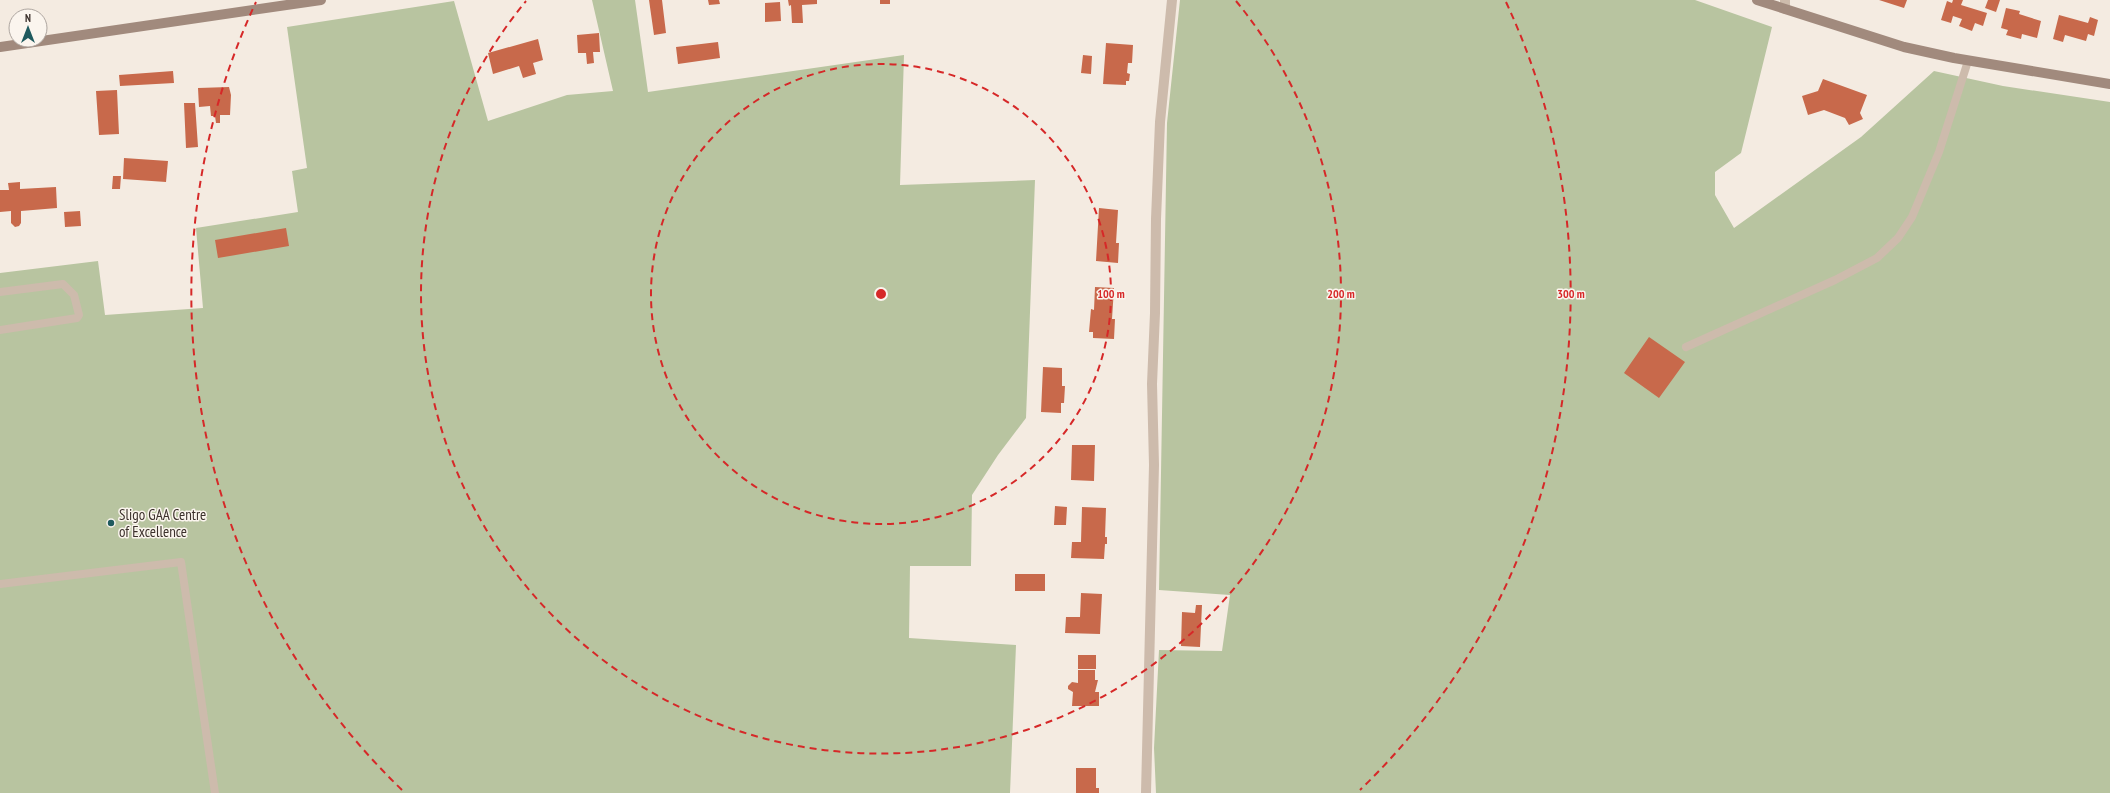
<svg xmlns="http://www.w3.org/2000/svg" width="2110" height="793" font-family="'PT Sans Narrow',sans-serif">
<rect width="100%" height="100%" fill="#f4ebe1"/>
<path fill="#b8c4a0" d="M592,0H635L648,92L904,55L900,185L1035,180L1026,418L998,455L972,495L971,566H910L909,638L1016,645L1010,793H0V273L98,261L105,315L203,308L196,228L298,212L292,171L307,168L287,27L454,1L488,121L567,95L613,91Z
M1180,0H1695L1772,27L1741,153L1715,172V195L1734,228L1861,137L1934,71L2003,86L2110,102V793H1156L1154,748L1159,650L1222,651L1230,595L1159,590L1167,123Z"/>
<path fill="#c8694b" d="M649,0H662L666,33L654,35Z
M708,0H719L720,4L709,5Z
M788,0H817V4L802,5L803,23H792L791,5L789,6Z
M880,0H890V4H880Z
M1879,0H1907L1904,8Z
M1953,0H1963L1961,5L1987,13L1983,26L1975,23L1972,31L1959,26L1962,19L1953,16L1951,23L1941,20L1947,1L1952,3Z
M1988,0H2000L1996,12L1985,8Z
M780,2L781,21L765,22V3Z
M2006,8L2020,11L2019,14L2041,21L2037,38L2022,34L2021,39L2006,35L2008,30L2001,28Z
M2059,15L2088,23L2090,17L2098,20L2094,36L2088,34L2086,41L2065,35L2063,42L2053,39Z
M599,33L600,52H593L594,63L587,64L586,53H578L577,35Z
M538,39L543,60L533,63L536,74L523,78L519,66L493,74L488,53Z
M718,42L720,58L678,64L676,47Z
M1106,43L1133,45L1132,63H1128L1127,73L1130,74L1129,81H1126V85L1103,84Z
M1083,55L1092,56L1091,74L1081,73Z
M173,71L174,83L120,86L119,75Z
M1823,79L1867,95L1860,113L1863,119L1849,125L1845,118L1824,110L1808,115L1802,96L1818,91Z
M229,87L231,95L230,115H220V123H216L215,116H211L210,106L199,107L198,88Z
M117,90L119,134L99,135L96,91Z
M184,103H195L198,147L186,148Z
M124,158L168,161L166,182L123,179Z
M113,176H121L120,189H112Z
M20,182V189L56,187L57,208L21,211V223L19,226L15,227L11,223V211L0,212V190H9L8,183Z
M1099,208L1118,210L1116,243H1119L1118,263L1096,261Z
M80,211L81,226L65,227L64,212Z
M286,228L289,246L218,258L215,240Z
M1095,287L1114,288L1112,319H1115L1114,339L1093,338V332H1089L1091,309L1094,310Z
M1649,337L1685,362L1659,398L1624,373Z
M1043,367L1062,368V386H1065L1064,403H1061V413L1041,412Z
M1072,445H1095L1094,481L1071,480Z
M1055,506L1067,507L1066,525H1054Z
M1082,507L1106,508L1105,537H1107V544H1105L1104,559L1071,558L1072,542H1081Z
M1015,574H1045V591H1015Z
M1081,593L1102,594L1100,634L1065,633L1066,617H1080Z
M1196,605H1202L1200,647L1181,646L1182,612L1195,613Z
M1078,655H1096V669H1078Z
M1078,670H1095V680H1098L1095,692H1099V706H1072L1073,692L1068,689V686L1072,682L1078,683Z
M1076,768H1096V788H1099V793H1076Z"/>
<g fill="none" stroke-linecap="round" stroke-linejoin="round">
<path stroke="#cdbbac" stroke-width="8" d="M0,292L63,284L74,295L79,315L77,318L0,330
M1686,347L1835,280L1877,258L1898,238L1912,217L1939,152L1968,61
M0,584L181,562L215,793"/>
<path stroke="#cdbbac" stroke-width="10" d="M1785,0V9
M1146,793L1154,465L1152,384L1155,313L1156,219L1160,122L1172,0"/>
<path stroke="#a18a7d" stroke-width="10" d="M1757,0L1904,47L1954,58L2110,84
M0,47L321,0"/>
</g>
<g fill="none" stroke="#d62828" stroke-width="2" stroke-dasharray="7 5">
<circle cx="881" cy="294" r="230"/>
<path d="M1236 1A460 460 0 1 1 526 1"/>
<path d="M402 790A690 690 0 0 1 256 2M1506 2A690 690 0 0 1 1360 790"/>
</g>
<circle fill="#1f5a5e" stroke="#fbf5ee" stroke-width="1.5" cx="111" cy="523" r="4"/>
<g text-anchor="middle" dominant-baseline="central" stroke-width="3" stroke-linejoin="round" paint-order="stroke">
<g font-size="15" fill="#3b302b" stroke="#fbf5ee" text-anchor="start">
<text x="119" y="514">Sligo GAA Centre<tspan x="119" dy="17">of Excellence</tspan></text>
</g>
</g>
<circle cx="881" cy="294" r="6" fill="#d62828" stroke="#fbf5ee" stroke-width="2"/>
<g font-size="12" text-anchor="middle" font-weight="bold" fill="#d62828" stroke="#fbf5ee" stroke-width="3" stroke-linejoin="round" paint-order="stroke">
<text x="1111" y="298">100 m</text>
<text x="1341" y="298">200 m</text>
<text x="1571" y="298">300 m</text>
</g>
<g transform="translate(28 28)"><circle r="19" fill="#fbf5ee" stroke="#aea6a0"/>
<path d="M0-3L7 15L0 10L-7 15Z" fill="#1f5a5e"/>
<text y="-6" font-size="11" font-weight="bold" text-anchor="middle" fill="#3b302b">N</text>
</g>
</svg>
